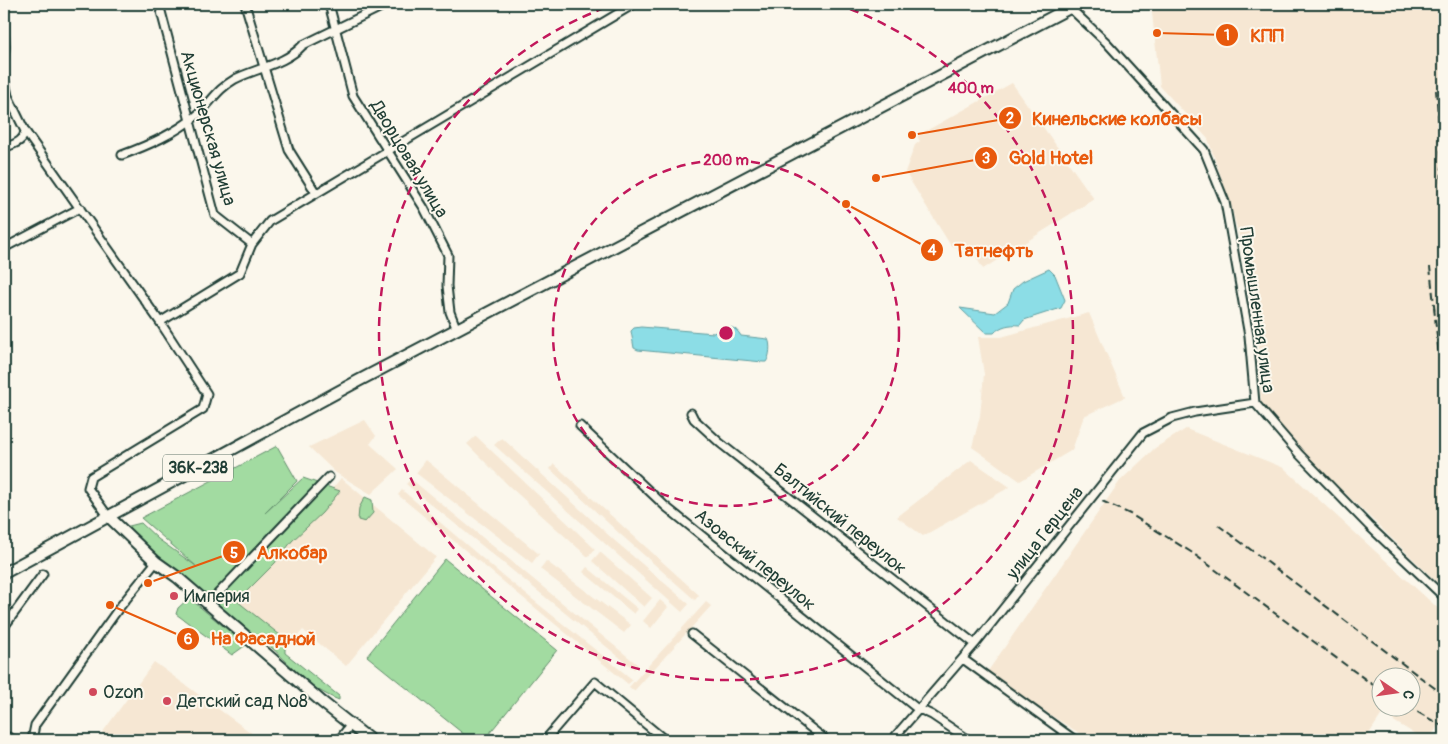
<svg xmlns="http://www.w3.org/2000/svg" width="1448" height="744" font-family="Pangolin,sans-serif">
<rect width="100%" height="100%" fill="#fbf7ec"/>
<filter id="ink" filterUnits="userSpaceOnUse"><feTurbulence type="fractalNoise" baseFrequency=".02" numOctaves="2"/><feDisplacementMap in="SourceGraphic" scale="10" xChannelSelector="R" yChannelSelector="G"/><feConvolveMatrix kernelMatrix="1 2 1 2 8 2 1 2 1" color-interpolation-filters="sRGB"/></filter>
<g filter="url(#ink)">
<path fill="#f6e7d3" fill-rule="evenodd" d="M1151,4H1444V583L1440,585L1317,466L1261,403L1255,280L1250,276L1231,206L1208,139L1160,86Z
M1012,83L1094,199L983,269L972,250L969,251L968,248L951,246L905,172L915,145L920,141L917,136Z
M1089,313L1125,397L1084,416L1072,450L1020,481L972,447L980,416L984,374L978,337H1001Z
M365,420L376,436L370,444L398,469L371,494L336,473L309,447Z
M1186,429L1284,468L1442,612L1444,619V716L1429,740H1425L1382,714L1365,740H1090L986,674L1120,481L1155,448ZM1380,676H1410V706H1380Z
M476,436L595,549L588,557L509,486L467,444Z
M502,438L615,541L689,604L682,612L494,445Z
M426,460L539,554L532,563L416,473Z
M971,460L1010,487L923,536L897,517Z
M554,464L699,595L695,600L620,534L550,469Z
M341,478L436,557L346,666L303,630L289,646L237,603Z
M411,479L611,643L638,665L634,669L406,484Z
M402,490L502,575L633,680L628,684L398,495Z
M600,552L652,598L644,607L592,561Z
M546,561L631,625L624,633L540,569Z
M587,567L638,609L634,614L583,572Z
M660,600L668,607L651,628L643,621Z
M706,602L711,606L634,691L629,687Z
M154,662L261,740H97Z"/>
<path fill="#a2dba1" stroke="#608c6a" d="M277,446L297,481L265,513L303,478L340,491L322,513L292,541L275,563L237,601L285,639V653L339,696V700C307,688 295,668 271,647C265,642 258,639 251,634L121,528L141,523L158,539L196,566L141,518Z
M365,497L372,500L373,513L365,522L358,520L359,508Z
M445,559L557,650L484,740H471L367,656Z
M189,598L246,645L232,655L176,614L178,608Z"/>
<path fill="#8cdde6" stroke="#609d9f" d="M1049,269L1055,275L1065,300L1061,308L1024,320L1020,325C1010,324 1000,326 994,333H986L960,308L995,313L1008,303L1013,289L1023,281Z
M641,327L714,333L720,327C730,326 736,327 741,336L768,339C771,344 770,357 766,362H763L638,350L634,348L631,331L634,328Z"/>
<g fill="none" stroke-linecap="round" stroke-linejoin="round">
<defs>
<path id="street" d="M159,4L215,215L252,244
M245,4L289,150L316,193
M329,4L353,96L424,208L448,255L447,286L450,312L457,330
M1070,8L1107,43L1204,150L1225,202L1249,336L1255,403L1299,454L1369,526L1444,597
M4,22L5,47L4,59
M4,76L8,96L25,131C24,142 13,144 4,148
M25,131L160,322L207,394L203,409L91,477L88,488L108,516
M122,155C149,145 174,134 196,116C211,103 216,90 235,79C257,68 286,64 303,45L387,4
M4,248L80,208
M160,322L240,273L252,244L270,221L634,4
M691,413L694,419L720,443L975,644
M580,426L665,506L915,707L932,715L969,740
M208,604L329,477
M4,627L43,574
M692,634L826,740
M963,659L1075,740
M4,735L14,740
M32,740L35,725L119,608L156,562
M339,740L351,724
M545,740L595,682L665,740
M892,740L975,644L1143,433L1172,418L1195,412L1255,403"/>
<path id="secondary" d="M108,516L156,562L177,577L322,702L370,740"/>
<path id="primary" d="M4,573L358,381L1077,4"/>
</defs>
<use href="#street" stroke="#1f3d34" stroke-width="11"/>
<use href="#secondary" stroke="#1f3d34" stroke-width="14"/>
<use href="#primary" stroke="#1f3d34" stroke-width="14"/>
<use href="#street" stroke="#fbf7ec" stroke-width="7"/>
<use href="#secondary" stroke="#fbf7ec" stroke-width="10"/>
<use href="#primary" stroke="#fbf7ec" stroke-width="10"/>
<path stroke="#1f3d34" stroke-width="2" stroke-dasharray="8 4" stroke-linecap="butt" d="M1436,90L1442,162L1440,239L1444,281
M1430,267L1435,314
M1434,307L1444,407
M1102,501L1130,514L1191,552L1380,690
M1218,525L1444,695
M1407,706L1444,727"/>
</g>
</g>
<g fill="none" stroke="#c2185b" stroke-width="2.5" stroke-dasharray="9 6">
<circle cx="726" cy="333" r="173"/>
<path d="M836 4A347 347 0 1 1 616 4"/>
</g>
<g fill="#d1495b" stroke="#fbf7ec" stroke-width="2">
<circle cx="174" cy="596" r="5"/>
<circle cx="93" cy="692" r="5"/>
<circle cx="167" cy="701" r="5"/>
</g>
<g text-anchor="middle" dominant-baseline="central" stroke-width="4" stroke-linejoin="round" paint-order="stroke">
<rect fill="#fbf7ec" stroke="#61756b" stroke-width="1" x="163" y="454.5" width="70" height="27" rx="4"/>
<g font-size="16" font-weight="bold" fill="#1f3d34">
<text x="198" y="468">36К-238</text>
</g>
<g font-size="18" fill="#1f3d34" stroke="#fbf7ec">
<text transform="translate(208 128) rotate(74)">Акционерская улица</text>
<text transform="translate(409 159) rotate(59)">Дворцовая улица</text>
<text transform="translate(1257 310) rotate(82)">Промышленная улица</text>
<text transform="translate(840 519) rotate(39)">Балтийский переулок</text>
<text transform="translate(1045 533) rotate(-52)">улица Герцена</text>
<text transform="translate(755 560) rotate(39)">Азовский переулок</text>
</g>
<g font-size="18" fill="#1f3d34" stroke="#fbf7ec" text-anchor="start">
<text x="184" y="596">Империя</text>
<text x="103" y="692">Ozon</text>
<text x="177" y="701">Детский сад №8</text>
</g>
</g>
<circle cx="726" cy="333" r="8" fill="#c2185b" stroke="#fbf7ec" stroke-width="2.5"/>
<g font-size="15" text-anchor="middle" font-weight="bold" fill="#c2185b" stroke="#fbf7ec" stroke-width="4" stroke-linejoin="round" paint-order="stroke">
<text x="971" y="93">400 m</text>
<text x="726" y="165">200 m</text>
</g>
<path fill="none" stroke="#e8590c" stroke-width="2" d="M1157 33L1227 35M912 135L1010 118M876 178L986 158M846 204L932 250M148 583L234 552M110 605L188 639"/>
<g fill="#e8590c" stroke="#fbf7ec" stroke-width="2">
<circle cx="1157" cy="33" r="5"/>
<circle cx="912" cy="135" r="5"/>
<circle cx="876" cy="178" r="5"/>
<circle cx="846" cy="204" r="5"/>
<circle cx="148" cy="583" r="5"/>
<circle cx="110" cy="605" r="5"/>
<circle cx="1227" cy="35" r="12"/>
<circle cx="1010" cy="118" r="12"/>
<circle cx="986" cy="158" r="12"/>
<circle cx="932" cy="250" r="12"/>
<circle cx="234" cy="552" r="12"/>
<circle cx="188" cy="639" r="12"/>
</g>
<g font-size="15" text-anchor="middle" font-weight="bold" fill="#fff">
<text x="1227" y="40">1</text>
<text x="1010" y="123">2</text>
<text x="986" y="163">3</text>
<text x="932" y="255">4</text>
<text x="234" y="558">5</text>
<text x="188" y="644">6</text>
</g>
<g font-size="19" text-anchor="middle" font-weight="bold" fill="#e8590c" stroke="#fbf7ec" stroke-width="4" stroke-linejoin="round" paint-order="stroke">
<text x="1267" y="42">КПП</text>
<text x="1117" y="125">Кинельские колбасы</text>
<text x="1051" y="164">Gold Hotel</text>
<text x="994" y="257">Татнефть</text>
<text x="292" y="559">Алкобар</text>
<text x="263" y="645">На Фасадной</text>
</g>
<rect width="1448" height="744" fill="none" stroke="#fbf7ec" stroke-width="20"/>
<rect x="10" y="10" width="1428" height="724" fill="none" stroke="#1f3d34" stroke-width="2" filter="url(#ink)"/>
<g transform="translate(1396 692) rotate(103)"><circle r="24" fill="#fbf7ec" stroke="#a3ada2"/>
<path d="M0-4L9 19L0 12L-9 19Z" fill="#d1495b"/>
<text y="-8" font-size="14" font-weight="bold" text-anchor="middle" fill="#1f3d34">С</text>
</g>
</svg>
